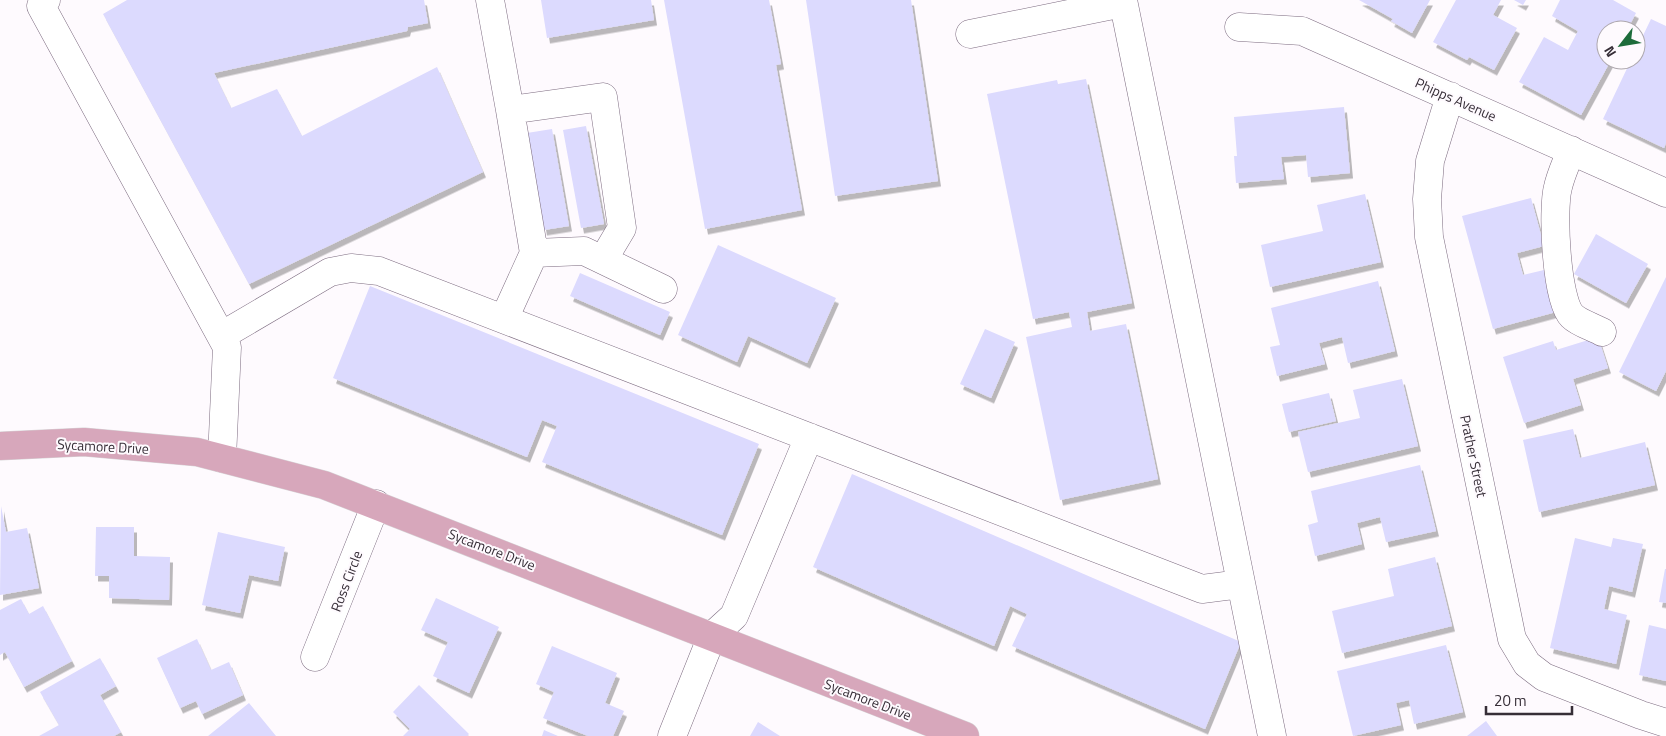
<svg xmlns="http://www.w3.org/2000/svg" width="1666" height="736" font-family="'Titillium Web',sans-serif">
<defs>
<filter id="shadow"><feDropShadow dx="3" dy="5.5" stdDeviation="0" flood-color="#0004"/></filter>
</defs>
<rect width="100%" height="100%" fill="#fefafe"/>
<path fill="#dcdafe" filter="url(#shadow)" d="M127,0H424L428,23L408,27L407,31L214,73L231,108L277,89L302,136L437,67L483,172L249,284L103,14Z
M541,0H651L654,20L547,38Z
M664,0H769L781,64L776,65L802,210L705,229Z
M806,0H911L938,181L835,196Z
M1359,0H1430L1412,33L1391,21L1393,19Z
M1456,0H1501L1493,15L1517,28L1494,70L1469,57L1467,60L1433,42Z
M1514,0H1526L1523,5Z
M1560,0H1613L1636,13L1627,30H1606V60H1611L1581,115L1519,82L1544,37L1568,50L1578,31L1552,16Z
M1651,19L1666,26V143L1664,148L1603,119L1631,60H1636V50Z
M1086,79L1132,303L1087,312L1090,331L1126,324L1158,479L1060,500L1026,337L1072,327L1069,312L1033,319L987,94L1057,80L1058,84Z
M1344,107L1350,173L1308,177L1306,155L1281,157L1284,179L1236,183L1234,156H1237L1234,117Z
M586,126L604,224L581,228L563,130Z
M552,129L569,226L544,230L527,133Z
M1365,194L1381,262L1270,287L1261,245L1323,231L1317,205Z
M1531,198L1544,246L1517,253L1523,275L1544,270L1556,312L1493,329L1462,216Z
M1596,234L1648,264L1626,303L1574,274Z
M718,245L836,298L807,363L748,336L737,362L678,335Z
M580,273L670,312L660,335L570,296Z
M1666,277V371L1656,391L1619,372Z
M1378,281L1395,351L1348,363L1342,337L1319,343L1325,364L1277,376L1270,347L1280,345L1271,308Z
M370,286L759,444L722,535L542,462L557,426L542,420L527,457L333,378Z
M985,329L1015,342L991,398L960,384Z
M1598,337L1608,368L1573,379L1581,405L1524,423L1503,357L1553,341L1556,350Z
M1402,379L1418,446L1308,472L1298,432L1360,418L1353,390Z
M1329,393L1336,421L1289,432L1282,404Z
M1573,429L1580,458L1645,442L1655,485L1539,512L1523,440Z
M1420,465L1436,531L1386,542L1380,517L1357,523L1362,544L1315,556L1308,525L1318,522L1311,491Z
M852,474L1241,642L1205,729L1012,646L1027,614L1010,606L994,646L813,567Z
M1,506L6,532L27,528L39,588L0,595Z
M96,527H134V556L170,557L169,600L109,598V576H95Z
M218,532L285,547L278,581L249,575L240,613L202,605Z
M1575,538L1611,547L1613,538L1643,544L1632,592L1609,586L1604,609L1627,615L1616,664L1550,648Z
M1435,557L1452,626L1342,653L1332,611L1394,596L1388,569Z
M1665,569H1666V603L1659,602Z
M436,598L499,627L469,693L433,676L448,642L421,630Z
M21,599L29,614L43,606L72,661L24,687L5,652L0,655V610Z
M1649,625L1666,629V681L1639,675Z
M197,639L211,670L229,662L243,695L202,714L196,701L180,708L157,658Z
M1446,645L1463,712L1414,724L1409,700L1396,703L1401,725L1353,736L1337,671Z
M552,646L617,673L605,703L624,711L613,736H588L543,718L554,692L536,684Z
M100,658L116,686L100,695L121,732L114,736H39L59,725L40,692Z
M419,685L469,734L467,736H403L410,729L393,712Z
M249,703L276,736H208Z
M1486,721L1497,736H1467Z
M758,722L780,736H750Z
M544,730L558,736H542Z"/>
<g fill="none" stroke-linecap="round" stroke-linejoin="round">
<defs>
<path id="minor" d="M46,0L41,6L227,347L222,458
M490,0L510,110
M1123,0L1272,736
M1239,27L1302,31L1666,193
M970,34L1123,3
M1450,96L1430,161L1427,199L1429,237L1512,639L1527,664L1544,677L1641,715L1666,723
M1571,150C1567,162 1561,174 1558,187C1552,209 1556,300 1572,316C1579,323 1593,327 1602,332
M534,253L510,110L603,97L622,228L603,260
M504,319L534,253L584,251L663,289
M221,336L330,272L351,268L379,271L1202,589L1241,584
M315,657L376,504
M672,736L712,636L734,616L809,437"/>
<path id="major" d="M0,446L84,442L197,452L324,485L965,736"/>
</defs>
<use href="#minor" stroke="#7d6c80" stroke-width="29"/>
<use href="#major" stroke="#d7d5d7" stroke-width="29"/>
<use href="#minor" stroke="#fff" stroke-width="28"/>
<use href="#major" stroke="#d7a7bb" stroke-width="28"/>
</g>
<g text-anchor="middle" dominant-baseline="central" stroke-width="4" stroke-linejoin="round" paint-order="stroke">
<g font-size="14" fill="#362e37" stroke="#fefafe">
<text transform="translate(1456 99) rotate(24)">Phipps Avenue</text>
<text transform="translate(103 446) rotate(3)">Sycamore Drive</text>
<text transform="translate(1474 456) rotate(78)">Prather Street</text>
<text transform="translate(492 549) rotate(21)">Sycamore Drive</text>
<text transform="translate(346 581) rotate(-69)">Ross Circle</text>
<text transform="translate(868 699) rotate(21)">Sycamore Drive</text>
</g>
</g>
<g transform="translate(1621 45) rotate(239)"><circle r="24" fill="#fefafe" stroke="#aea8ae"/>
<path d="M0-4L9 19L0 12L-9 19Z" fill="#1d6c3b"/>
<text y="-8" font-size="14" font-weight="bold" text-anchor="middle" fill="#362e37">N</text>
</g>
<path d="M1486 706v8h86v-8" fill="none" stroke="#362e37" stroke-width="2.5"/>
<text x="1494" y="706" font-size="15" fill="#362e37" stroke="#fefafe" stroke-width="4" paint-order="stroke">20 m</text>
</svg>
